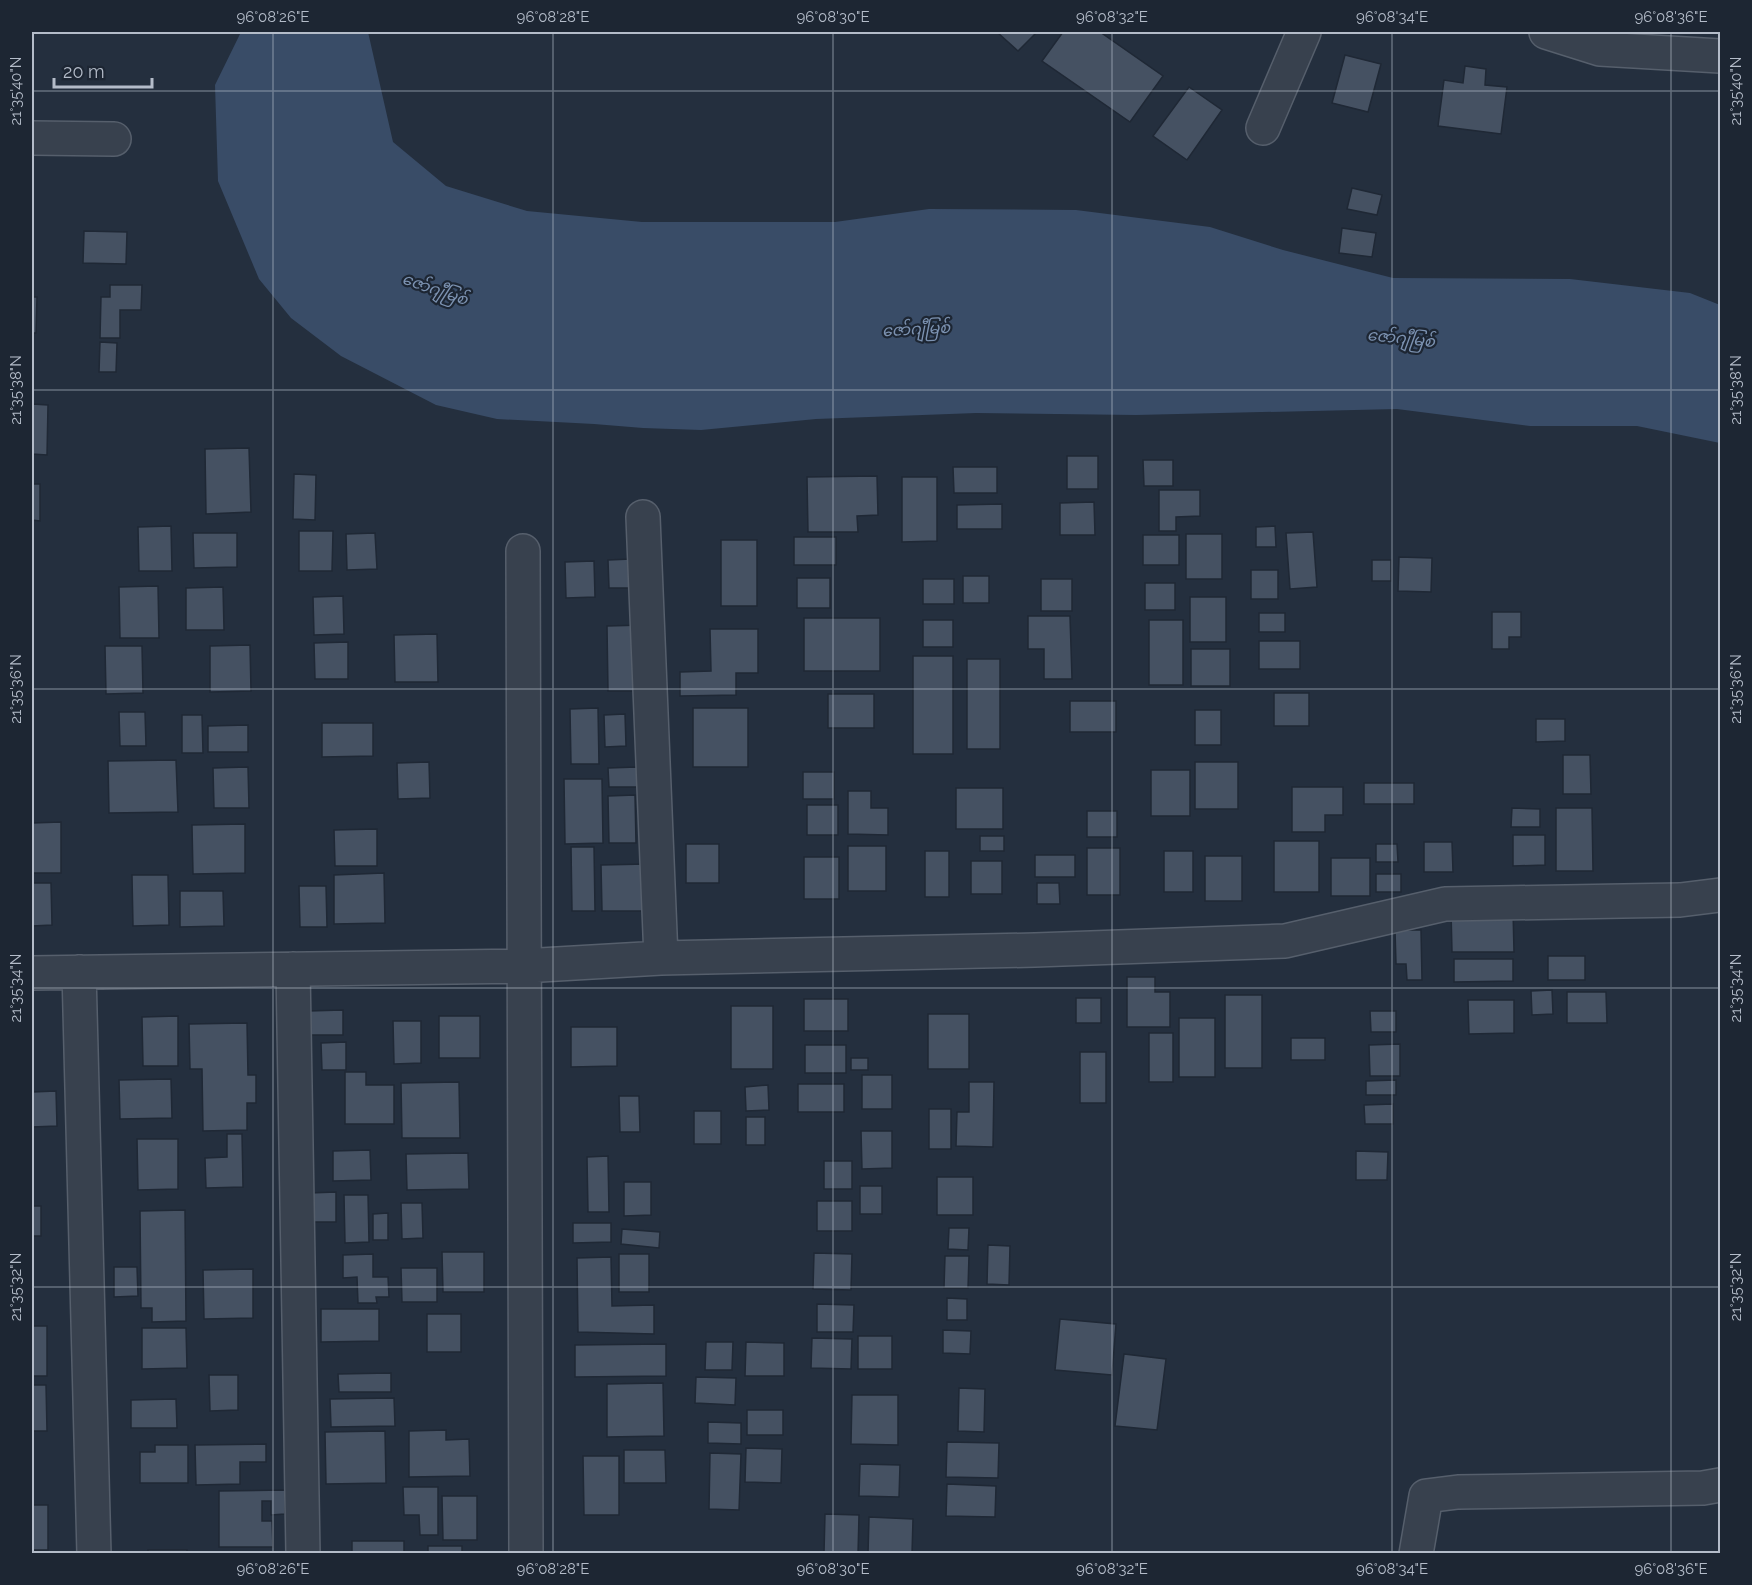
<svg xmlns="http://www.w3.org/2000/svg" width="1752" height="1585" font-family="Raleway,'Noto Sans Myanmar',sans-serif">
<rect width="100%" height="100%" fill="#242f3e"/>
<path fill="#394c67" d="M241,32H368L393,142L446,186L527,211L642,222H835L929,209L1076,210L1210,227L1283,250L1393,278L1570,279L1690,293L1720,305V443L1637,426H1530L1397,409L1136,415L976,413L816,419L701,430L643,428L594,424L497,419L436,405L341,356L291,318L259,279L218,181L215,85Z"/>
<path fill="#455162" stroke="#1f2835" stroke-width="1.5" d="M997,32H1037L1018,51Z
M1063,32H1100L1163,76L1130,122L1042,61Z
M1345,55L1381,64L1368,112L1332,103Z
M1465,66L1486,69L1485,85L1507,87L1501,134L1438,126L1444,80L1463,83Z
M1189,87L1222,110L1187,160L1153,136Z
M1352,188L1382,195L1377,215L1347,209Z
M1342,228L1376,233L1372,257L1339,253Z
M84,231L127,232L126,264L83,263Z
M110,285H142L141,310H120V338H100L101,297H110Z
M32,297H37L36,333H32Z
M100,342L117,343L116,372H99Z
M32,404L48,405L47,455L32,454Z
M249,448L251,512L206,514L205,449Z
M1067,456H1098V489H1067Z
M1143,460H1173V486H1144Z
M953,467H997V493H954Z
M294,474L316,475L315,520L293,519Z
M877,476L878,515L857,516L858,532H808L807,477Z
M902,477H937V541L902,542Z
M32,484H40V521L32,520Z
M1159,490H1200V516L1176,517V531H1159Z
M1094,502L1095,535H1060V503Z
M1002,504V529H957V505Z
M171,526L172,571H139L138,527Z
M1275,526L1276,547H1256V527Z
M299,531H333L332,571H299Z
M1313,532L1317,587L1290,589L1286,533Z
M193,533H237V567L194,568Z
M375,533L377,569L347,570L346,534Z
M1186,534H1222V579H1186Z
M1143,535H1179V565H1143Z
M794,537H836V565H794Z
M721,540H757V606H721Z
M1399,557L1432,558L1431,592L1398,591Z
M631,559L632,588H609L608,560Z
M1372,560H1391V581H1372Z
M594,561L595,597L566,598L565,562Z
M1251,570H1278V599H1251Z
M963,576H989V603H963Z
M797,578H830V608H797Z
M923,579H954V604H923Z
M1041,579H1072V611H1041Z
M1145,583H1175V610H1145Z
M158,586L159,638H120L119,587Z
M223,587L224,630H186V588Z
M343,596L344,634L314,635L313,597Z
M1190,597H1226V642H1190Z
M1492,612H1521V637H1509V649H1492Z
M1259,613H1285V632H1259Z
M1028,616H1070L1072,679H1044V649H1028Z
M804,618H880V671H804Z
M923,620H953V647H923Z
M1149,620H1183V685H1149Z
M644,625L645,691H608L607,626Z
M710,629H758V673H736V695L680,696V672L711,671Z
M437,634L438,682H395L394,635Z
M1259,641H1300V669H1259Z
M348,642V679H315L314,643Z
M250,645L251,691L210,692V646Z
M105,646H142L143,693L106,694Z
M1191,649H1230V686H1191Z
M913,656H953V754H913Z
M967,659H1000V749H967Z
M1274,693H1309V726H1274Z
M828,694H874V728H828Z
M1070,701H1116V732H1070Z
M598,708L599,764H571L570,709Z
M693,708H748V767H693Z
M1195,710H1221V745H1195Z
M119,712H145L146,746H120Z
M625,714L626,746L605,747L604,715Z
M182,715H202L203,753H182Z
M1536,719H1565V741L1536,742Z
M322,723H373V756L322,757Z
M248,725V752H208V726Z
M1563,755H1590L1591,794H1563Z
M176,760L178,812L109,813L108,761Z
M429,762L430,798L398,799L397,763Z
M1195,762H1238V809H1195Z
M248,767L249,808H214L213,768Z
M637,767V787H609L608,768Z
M1151,770H1190V816H1151Z
M803,772H834V799H803Z
M564,779H602L603,843L565,844Z
M1364,783H1414V804H1364Z
M1292,787H1343V815H1325V832H1292Z
M956,788H1003V829H956Z
M848,791H871V808H888V835L848,834Z
M635,795L636,843H609L608,796Z
M807,805H838V835H807Z
M1512,808L1540,809V827H1511Z
M1556,808H1592L1593,871H1556Z
M1087,811H1117V837H1087Z
M61,822V873H32V823Z
M245,824V873L193,874L192,825Z
M377,829V866H335L334,830Z
M1513,835H1545V865L1513,866Z
M980,836H1004V851H980Z
M1274,841H1319V892H1274Z
M1424,842H1452L1453,872H1424Z
M686,844H719V883H686Z
M1376,844H1397L1398,862H1376Z
M848,846H886V891H848Z
M571,847H594L595,911H572Z
M1087,848H1120V895H1087Z
M925,851H949V897H925Z
M1164,851H1193V892H1164Z
M1035,855H1075V877H1035Z
M1205,856H1242V901H1205Z
M804,857H839V899H804Z
M1331,858H1370V896H1331Z
M971,861H1002V894H971Z
M647,864V911H602L601,865Z
M384,873L385,923L334,924V875Z
M1376,874H1401V892H1376Z
M132,875H168L169,925L133,926Z
M32,883H51L52,925L32,926Z
M1037,883H1059L1060,904H1037Z
M299,886H326L327,927H300Z
M180,891H223L224,926L180,927Z
M1513,910L1514,952H1452L1451,911Z
M1395,930H1421L1422,980H1407L1406,964H1396Z
M1548,956H1585V980H1548Z
M1454,959H1513V981L1454,982Z
M1127,977H1155V992H1170V1027H1127Z
M1552,990L1553,1014L1532,1015L1531,991Z
M1567,992H1606L1607,1023H1567Z
M1225,995H1262V1068H1225Z
M1076,998H1101V1023H1076Z
M804,999H848V1031H804Z
M1468,1000H1514V1033L1469,1034Z
M731,1006H773V1069H731Z
M343,1010V1035H308V1011Z
M1370,1011H1396V1032H1371Z
M928,1014H969V1069H928Z
M178,1016V1066H143L142,1017Z
M439,1016H480V1058H439Z
M1179,1018H1215V1077H1179Z
M393,1021H421V1063L394,1064Z
M247,1023L248,1075H256V1103H247V1130L203,1131L202,1069H190L189,1024Z
M571,1027H617V1066L571,1067Z
M1149,1033H1173V1082H1149Z
M1291,1038H1325V1060H1291Z
M346,1042V1070H322L321,1043Z
M1400,1044V1076H1370L1369,1045Z
M805,1045H846V1073H805Z
M1080,1052H1106V1103H1080Z
M851,1058H868V1070H851Z
M345,1072H366V1085H394V1124H345Z
M862,1075H892V1109H862Z
M171,1079L172,1118L120,1119L119,1080Z
M1396,1080V1095H1366V1081Z
M459,1082L460,1138H402L401,1083Z
M969,1082H994L993,1147L956,1146L957,1112H969Z
M798,1084H844V1112H798Z
M768,1085L769,1110L746,1111L745,1087Z
M56,1091L57,1126L32,1127V1092Z
M619,1096H639L640,1132H620Z
M1393,1104V1124H1365L1364,1105Z
M929,1109H951V1149H929Z
M694,1111H721V1144H694Z
M746,1117H765V1145H746Z
M861,1131H892V1168L862,1169Z
M227,1134H242L243,1187L206,1188L205,1158L227,1157Z
M137,1139H178V1189L138,1190Z
M370,1150L371,1180L333,1181V1151Z
M1356,1151L1388,1152L1387,1180H1356Z
M468,1153L469,1189L407,1190L406,1154Z
M608,1156L609,1212H588L587,1157Z
M824,1161H852V1189H824Z
M937,1177H973V1215H937Z
M624,1182H651V1215L624,1216Z
M860,1186H882V1214H860Z
M336,1192V1222H310L309,1193Z
M344,1195H368L369,1242L345,1243Z
M817,1201H852V1231H817Z
M401,1203H422L423,1238L402,1239Z
M32,1206H41V1236H32Z
M185,1210L186,1321L152,1322V1308H141L140,1211Z
M388,1213V1240H373V1214Z
M573,1223H611V1242L573,1243Z
M949,1228H969L968,1250L948,1249Z
M622,1229L660,1232L659,1248L621,1244Z
M988,1245L1010,1246L1009,1285L987,1284Z
M442,1252H484V1292H443Z
M814,1253L852,1254L851,1290L813,1289Z
M373,1254V1277H388L389,1297H376L377,1303H358L357,1277L343,1278V1255Z
M619,1254H649V1292H619Z
M945,1256H969L968,1288H944Z
M611,1257L612,1306L654,1305V1334L578,1332L577,1258Z
M114,1267H137L138,1296L114,1297Z
M401,1268H437V1302H402Z
M253,1269V1318L204,1319L203,1270Z
M947,1298L967,1299V1320H947Z
M817,1304L854,1305L853,1332H817Z
M321,1309H379V1341L321,1342Z
M427,1314H461V1352H427Z
M1060,1319L1116,1324L1112,1375L1055,1370Z
M32,1326H47V1376H32Z
M142,1328H186L187,1368L142,1369Z
M943,1330L971,1331L970,1354L943,1353Z
M858,1336H892V1369H858Z
M812,1338L852,1339L851,1369L811,1368Z
M706,1342H733L732,1370H705Z
M746,1342L784,1343V1376H745Z
M666,1344V1376L575,1377V1345Z
M1124,1354L1166,1359L1157,1430L1115,1426Z
M391,1373V1392H339L338,1374Z
M209,1375H238V1410L210,1411Z
M696,1377L736,1378L735,1405L695,1403Z
M663,1383L664,1436L607,1437V1384Z
M32,1385H46L47,1431H32Z
M959,1388L985,1389L984,1432L958,1431Z
M852,1395H898V1445L851,1444Z
M394,1398L395,1426L331,1427L330,1399Z
M176,1399L177,1428H131V1400Z
M747,1410H783V1435H747Z
M708,1422L741,1423V1444L708,1443Z
M446,1430V1440L469,1439L470,1476L409,1477V1431Z
M385,1431L386,1483L326,1484L325,1432Z
M947,1442L999,1443L998,1478L946,1477Z
M266,1444V1462H240V1484L196,1485L195,1445Z
M155,1445H188V1483H140V1452H155Z
M746,1448L782,1449L781,1483L745,1482Z
M624,1450H665L666,1483H624Z
M710,1453L741,1454L739,1510L709,1509Z
M583,1456H619V1515H584Z
M860,1464L900,1465L899,1497L859,1496Z
M947,1484L996,1486L995,1517L946,1516Z
M403,1487H438V1535H420L419,1515H404Z
M285,1490V1514L271,1515V1501H262V1521H272L273,1547H219V1491Z
M442,1496H477V1540H443Z
M32,1505H48V1550H32Z
M825,1514L859,1515L858,1554L824,1553Z
M869,1517L913,1519L912,1554H868Z
M352,1541H404V1554H352Z
M428,1546H462V1554H428Z
M148,1550H187V1554H148Z"/>
<g fill="none" stroke-linecap="round" stroke-linejoin="round">
<defs>
<path id="minor" d="M1546,32L1600,49L1720,56
M1263,128L1304,32
M32,138L114,139
M643,517L661,958
M523,551L526,1554
M293,969L303,1554
M79,972L94,1554
M32,973L523,966L661,958L1035,950L1285,941L1445,904L1680,900L1720,895
M1416,1554L1426,1496L1458,1492L1703,1488L1720,1485"/>
</defs>
<use href="#minor" stroke="#565f6c" stroke-width="36"/>
<use href="#minor" stroke="#38414e" stroke-width="33"/>
</g>
<path fill="none" stroke="#b4bcc9" stroke-width="1.5" stroke-opacity="0.45" d="M273,32V1554M553,32V1554M833,32V1554M1112,32V1554M1392,32V1554M1671,32V1554M32,91H1720M32,390H1720M32,689H1720M32,988H1720M32,1287H1720"/>
<g text-anchor="middle" dominant-baseline="central" stroke-width="4.5" stroke-linejoin="round" paint-order="stroke">
<g font-size="16" font-style="italic" fill="#7c92b1" stroke="#1d2633">
<text transform="translate(435 289) rotate(19)">ဇော်ဂျီမြစ်</text>
<text transform="translate(916 329) rotate(-3)">ဇော်ဂျီမြစ်</text>
<text transform="translate(1401 338) rotate(6)">ဇော်ဂျီမြစ်</text>
</g>
</g>
<rect width="1752" height="1585" fill="none" stroke="#1d2633" stroke-width="66"/>
<path d="M54 78v9h98v-9" fill="none" stroke="#b4bcc9" stroke-width="3"/>
<text x="63" y="78" font-size="18" fill="#b4bcc9" stroke="#1d2633" stroke-width="4.5" paint-order="stroke">20 m</text>
<rect x="33" y="33" width="1686" height="1519" fill="none" stroke="#b4bcc9" stroke-width="2"/>
<g font-size="15" text-anchor="middle" fill="#b4bcc9">
<text x="273" y="22">96°08'26"E</text>
<text x="553" y="22">96°08'28"E</text>
<text x="833" y="22">96°08'30"E</text>
<text x="1112" y="22">96°08'32"E</text>
<text x="1392" y="22">96°08'34"E</text>
<text x="1671" y="22">96°08'36"E</text>
<text transform="translate(16 91) rotate(-90)" y="5">21°35'40"N</text>
<text transform="translate(1736 91) rotate(-90)" y="5">21°35'40"N</text>
<text transform="translate(16 390) rotate(-90)" y="5">21°35'38"N</text>
<text transform="translate(1736 390) rotate(-90)" y="5">21°35'38"N</text>
<text transform="translate(16 689) rotate(-90)" y="5">21°35'36"N</text>
<text transform="translate(1736 689) rotate(-90)" y="5">21°35'36"N</text>
<text transform="translate(16 988) rotate(-90)" y="5">21°35'34"N</text>
<text transform="translate(1736 988) rotate(-90)" y="5">21°35'34"N</text>
<text transform="translate(16 1287) rotate(-90)" y="5">21°35'32"N</text>
<text transform="translate(1736 1287) rotate(-90)" y="5">21°35'32"N</text>
<text x="273" y="1574">96°08'26"E</text>
<text x="553" y="1574">96°08'28"E</text>
<text x="833" y="1574">96°08'30"E</text>
<text x="1112" y="1574">96°08'32"E</text>
<text x="1392" y="1574">96°08'34"E</text>
<text x="1671" y="1574">96°08'36"E</text>
</g>
</svg>
